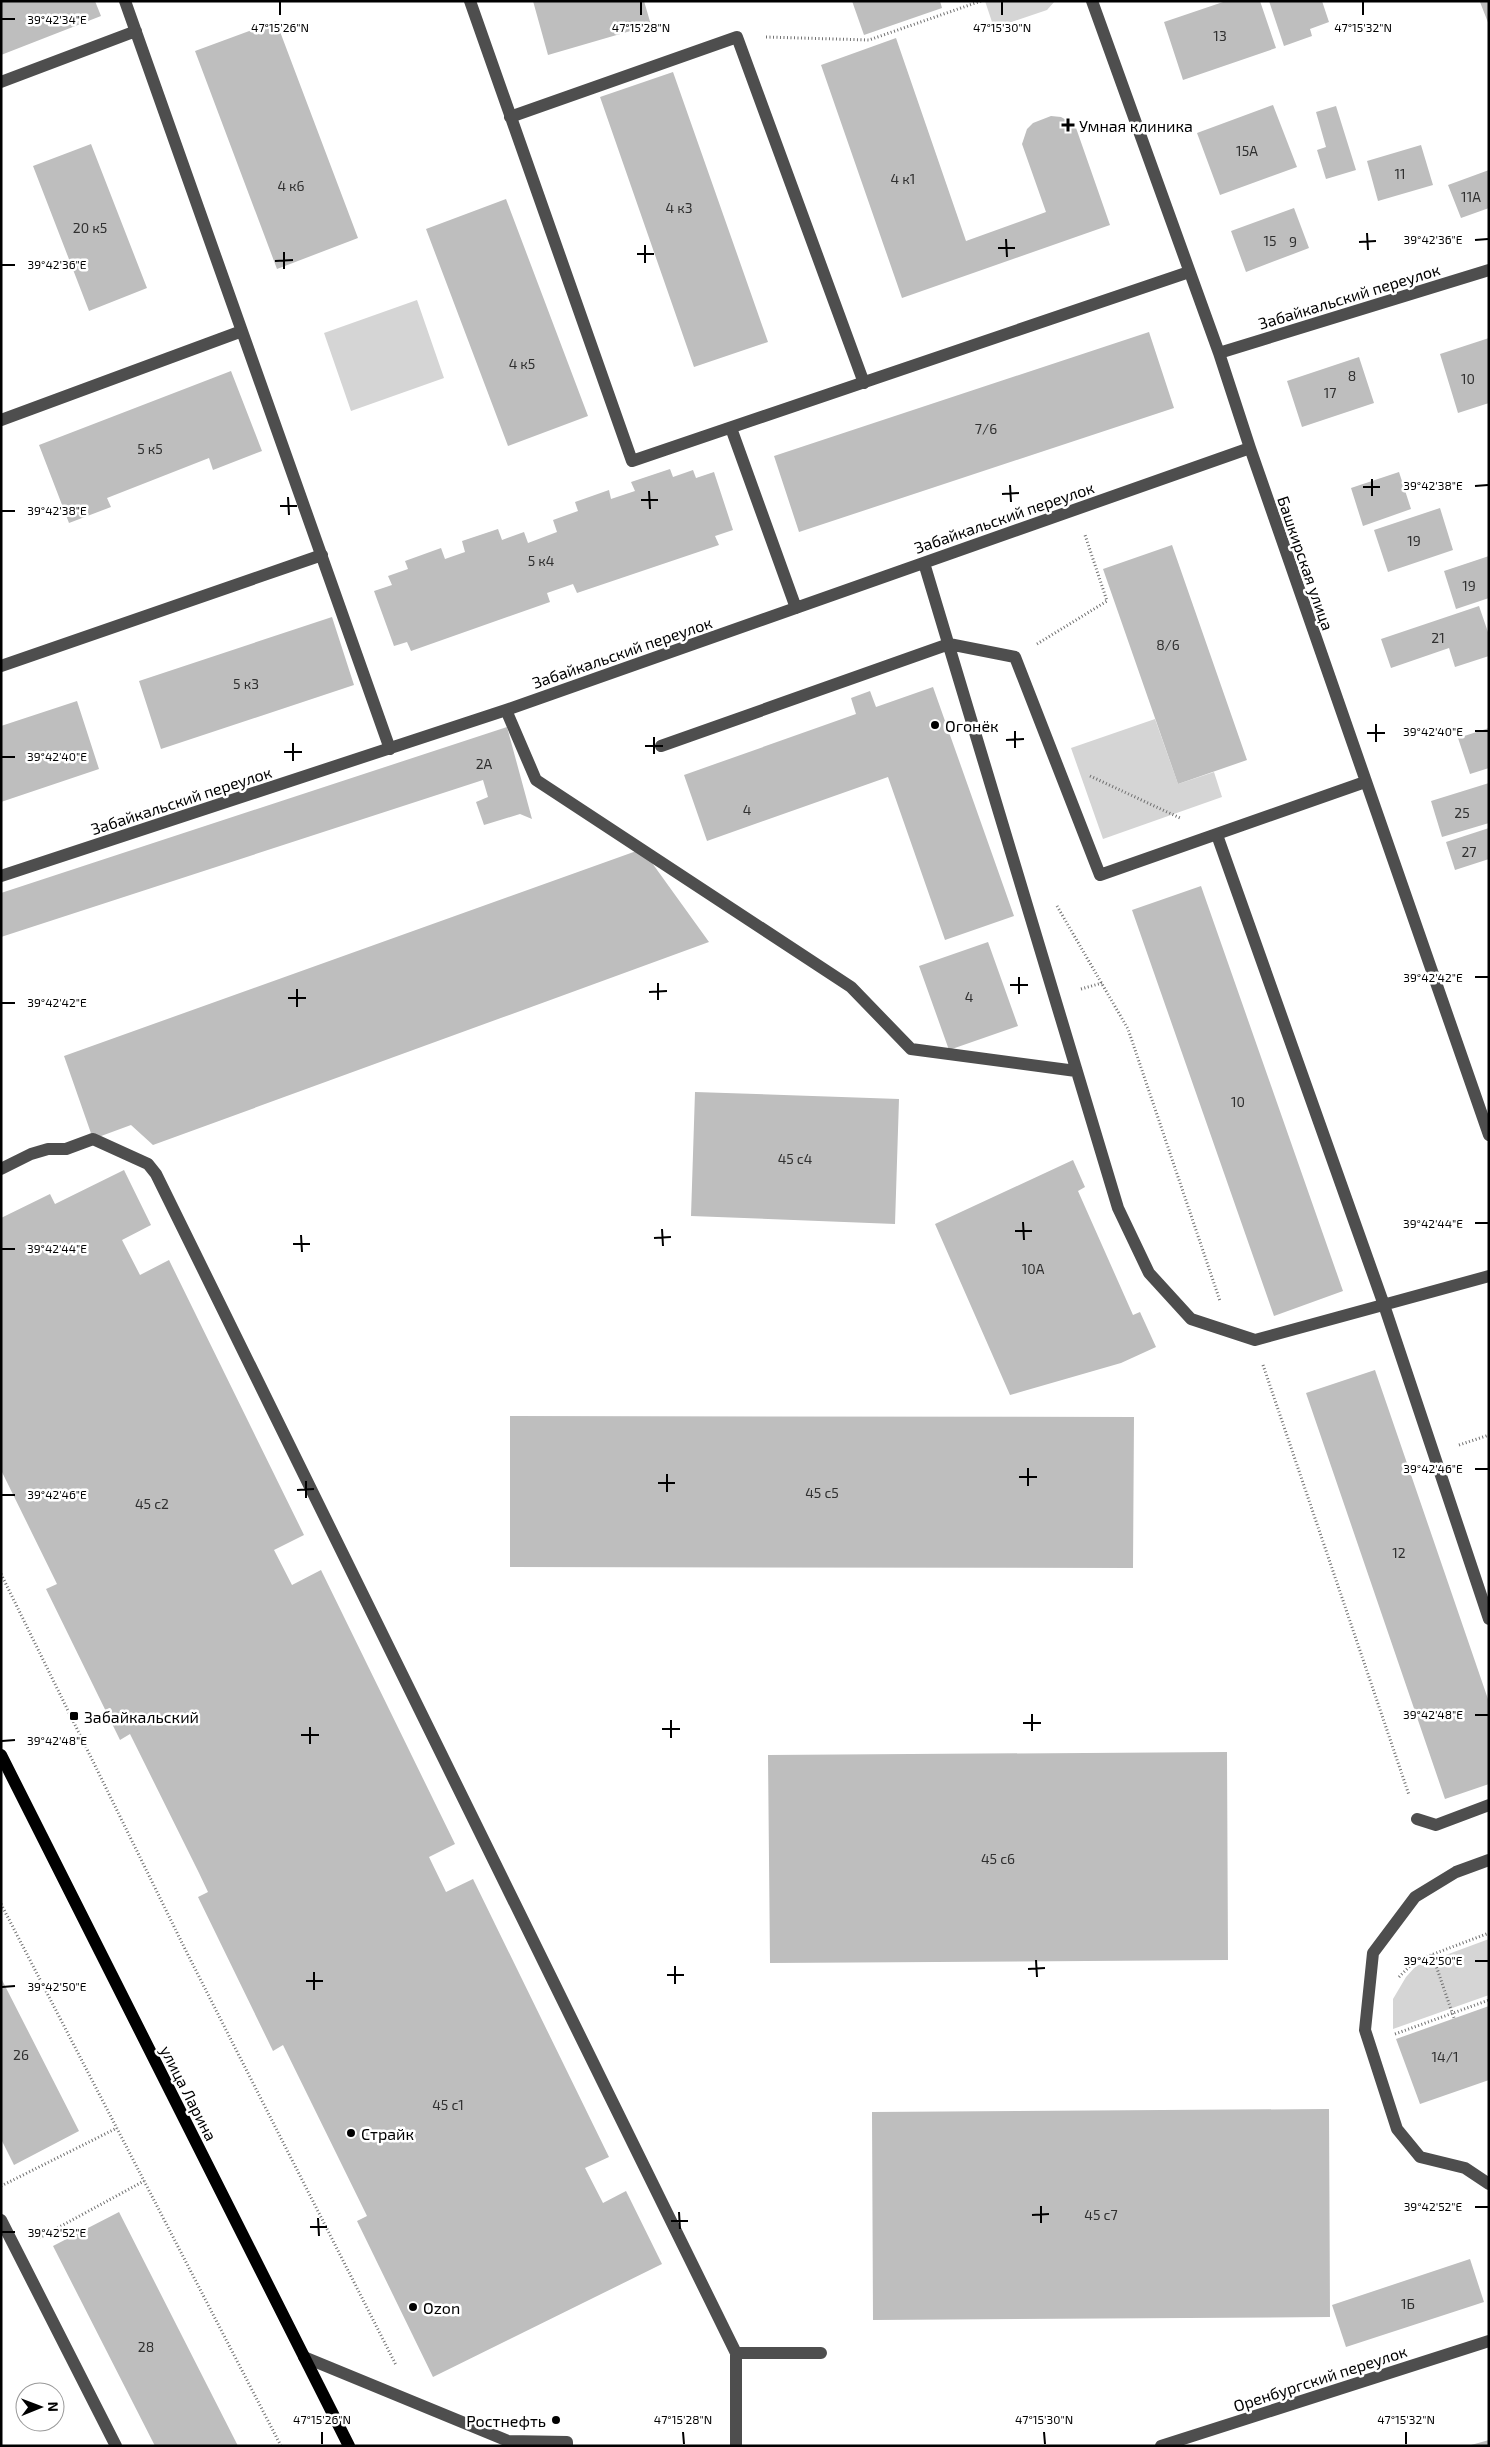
<svg xmlns="http://www.w3.org/2000/svg" width="1490" height="2447" font-family="'Exo 2',sans-serif">
<rect width="100%" height="100%" fill="#fff"/>
<path fill="#d5d5d5" d="M985,1H1055L1047,10L994,28Z
M417,300L444,378L351,411L324,333Z
M1155,719L1178,784L1214,772L1222,797L1103,839L1071,748Z
M1489,1939V1995L1393,2029V1999L1406,1977L1416,1966Z"/>
<path fill="#bebebe" d="M1,1H95L101,16L1,55Z
M533,1H644L651,25L548,55Z
M852,1H940L942,8L864,35Z
M1226,1H1260L1276,48L1183,80L1164,22Z
M1269,1H1322L1329,22L1310,29L1312,36L1284,46Z
M1481,1H1489V25L1480,2Z
M276,21L358,238L277,269L195,51Z
M896,38L966,241L1046,212L1022,144L1027,129L1033,123L1051,116L1061,117L1075,125L1110,225L902,298L821,65Z
M673,72L768,342L694,367L600,97Z
M1273,105L1297,167L1220,195L1197,133Z
M1336,106L1356,170L1326,179L1317,150L1326,147L1316,112Z
M91,144L147,288L89,311L33,166Z
M1421,145L1433,185L1378,201L1367,161Z
M1489,170V208L1461,218L1448,185Z
M506,199L588,416L508,446L426,229Z
M1294,208L1309,248L1246,272L1231,231Z
M1149,332L1174,408L799,532L774,456Z
M1489,338V403L1458,413L1440,354Z
M1359,357L1374,403L1302,427L1287,381Z
M231,371L262,451L213,470L209,458L107,498L111,507L69,523L39,445Z
M670,469L673,477L693,470L696,478L714,472L733,530L715,536L719,545L577,593L573,584L547,593L550,602L411,651L407,642L394,646L374,591L392,585L388,576L408,569L405,561L441,548L445,559L465,552L462,541L498,529L502,540L524,532L528,543L557,532L553,520L578,511L575,502L609,490L611,499L635,491L631,482Z
M1399,472L1411,509L1363,526L1351,488Z
M1440,508L1453,550L1388,572L1374,530Z
M1172,545L1247,760L1178,784L1103,569Z
M1489,556V598L1456,609L1444,571Z
M1479,606L1489,635V656L1455,667L1449,648L1391,668L1381,639Z
M332,617L354,685L161,749L139,681Z
M933,687L1014,916L945,940L888,777L707,841L684,775L856,714L851,698L870,691L876,707Z
M77,701L99,769L1,802V726Z
M507,727L532,819L520,814L484,825L476,802L488,797L483,780L1,937V893Z
M1489,728V768L1470,774L1458,738Z
M1489,783V823L1442,837L1431,801Z
M1489,828V859L1455,870L1446,842Z
M642,849L709,942L153,1145L131,1125L93,1139L64,1056Z
M1201,886L1343,1291L1274,1316L1132,910Z
M988,942L1018,1026L949,1050L919,966Z
M695,1092L899,1099L895,1224L691,1216Z
M1073,1160L1085,1187L1078,1191L1133,1315L1140,1312L1156,1347L1121,1363L1010,1395L935,1224Z
M124,1170L151,1225L122,1240L140,1275L169,1260L304,1535L274,1550L292,1585L321,1570L455,1844L429,1857L446,1892L473,1879L609,2157L585,2168L603,2203L626,2191L662,2264L433,2377L357,2221L367,2216L283,2045L273,2051L198,1897L208,1892L199,1873L130,1734L120,1740L46,1589L57,1584L1,1470V1218L50,1194L55,1204Z
M1375,1370L1489,1702V1784L1445,1799L1306,1393Z
M510,1416L1134,1417L1133,1568L510,1567Z
M1227,1752L1228,1960L770,1963L768,1755Z
M1,1978L79,2131L14,2165L1,2139Z
M1489,2006V2080L1420,2104L1396,2039Z
M1329,2109L1330,2317L873,2320L872,2112Z
M119,2212L238,2446H155L53,2246Z
M1470,2259L1484,2302L1346,2347L1332,2305Z
M1489,2440V2446H1472L1471,2445Z"/>
<g fill="none" stroke-linecap="round" stroke-linejoin="round">
<path stroke="#707070" stroke-width="3" stroke-dasharray="1 2.5" stroke-linecap="butt" d="M766,37L869,40L981,1
M1037,644L1107,601L1085,535
M1090,776L1180,818
M1057,906L1128,1029L1220,1301
M1081,989L1102,983
M1263,1365L1409,1795
M1459,1445L1489,1435
M1,1574L186,1951L396,2365
M1,1904L281,2446
M1432,1954L1454,2018
M1399,1977L1415,1961L1489,1933
M1395,2034L1489,2000
M1,2186L117,2128
M39,2238L144,2181"/>
<path stroke="#4e4e4e" stroke-width="12" d="M125,1L390,749
M470,1L632,461L1189,272
M1092,1L1219,353L1250,448L1489,1135
M1,82L136,31
M510,117L737,37L864,383
M1219,353L1489,270
M1,420L242,331
M731,428L796,608
M924,563L1118,1208L1149,1273L1191,1319L1255,1340L1489,1276
M1,666L322,555
M506,710L536,780L851,987L911,1049L1076,1071
M661,746L949,644L1015,657L1100,875L1365,782
M1217,835L1384,1305L1489,1619
M1,876L506,710L1250,448
M1,1169L31,1154L48,1149H66L93,1139L148,1164L156,1174L736,2353V2446
M1417,1819L1436,1825L1489,1805
M1489,1860L1456,1872L1415,1897L1373,1953L1365,2030L1397,2129L1420,2157L1465,2168L1489,2184
M1,2220L116,2446
M736,2353H821
M304,2357L508,2441L567,2442V2446
M1161,2446L1489,2341"/>
<path stroke="#000" stroke-width="12" d="M1,1755L349,2446"/>
</g>
<path fill="none" stroke="#000" stroke-width="2" d="M280,2V15M641,2V15M1002,2V15M1363,2V15M2,19H15M1367,233L1368,250M1006,239L1007,257M1475,240L1488,239M1359,242L1376,241M645,245V263M998,248H1015M284,252V269M637,254H654M275,261L293,260M2,265H15M1372,479V496M1010,485L1011,502M1475,486L1488,485M1363,487H1380M649,491L650,509M1002,494L1019,493M288,497L289,515M641,500H658M280,506H297M2,511H15M1376,724V742M1015,731V748M1475,731H1488M1367,733H1385M654,737V754M1006,740L1024,739M293,743V761M645,746H663M284,752H302M2,757H15M1019,977V994M1475,977H1488M658,983V1000M1010,985H1028M297,989V1007M649,992L667,991M288,998H306M2,1003H15M1023,1222L1024,1240M1475,1223H1488M662,1229L663,1246M1015,1231H1032M301,1235L302,1252M654,1238L671,1237M293,1244H310M2,1249H15M1028,1468V1486M1475,1469H1488M667,1474V1492M1019,1477H1037M306,1481V1498M658,1483H675M297,1490L314,1489M2,1495H15M1032,1714V1731M1475,1715H1488M671,1720V1738M1023,1723H1041M310,1727V1744M662,1729H680M301,1735H319M2,1741L15,1740M1036,1960L1037,1977M1475,1961H1488M675,1966V1984M1028,1969L1045,1968M314,1972V1990M667,1975H684M306,1981H323M2,1987L15,1986M1041,2206V2223M1475,2207H1488M679,2212L680,2229M1032,2215L1049,2214M318,2218L319,2236M671,2221H688M310,2227H327M2,2232H15M322,2432V2444M683,2432L684,2444M1044,2432L1045,2444M1406,2432V2444"/>
<g fill="#000" stroke="#fff" stroke-width="2">
<path d="M1065.5 117.5h5v5h5v5h-5v5h-5v-5h-5v-5h5z"/>
<circle cx="935" cy="725" r="5"/>
<rect x="69" y="1711" width="10" height="10" rx="2.5"/>
<circle cx="351" cy="2133" r="5"/>
<circle cx="413" cy="2307" r="5"/>
<circle cx="556" cy="2420" r="5"/>
</g>
<g text-anchor="middle" dominant-baseline="central" stroke-width="5" stroke-linejoin="round" paint-order="stroke">
<g font-size="14" fill="#303030">
<text x="1220" y="35">13</text>
<text x="1247" y="150">15А</text>
<text x="1400" y="173">11</text>
<text x="903" y="178">4 к1</text>
<text x="291" y="185">4 к6</text>
<text x="1471" y="196">11А</text>
<text x="679" y="207">4 к3</text>
<text x="90" y="227">20 к5</text>
<text x="1270" y="240">15</text>
<text x="1293" y="241">9</text>
<text x="522" y="363">4 к5</text>
<text x="1352" y="375">8</text>
<text x="1468" y="378">10</text>
<text x="1330" y="392">17</text>
<text x="986" y="428">7/6</text>
<text x="150" y="448">5 к5</text>
<text x="1414" y="540">19</text>
<text x="541" y="560">5 к4</text>
<text x="1469" y="585">19</text>
<text x="1438" y="637">21</text>
<text x="1168" y="644">8/6</text>
<text x="246" y="683">5 к3</text>
<text x="484" y="763">2А</text>
<text x="747" y="809">4</text>
<text x="1462" y="812">25</text>
<text x="1469" y="851">27</text>
<text x="969" y="996">4</text>
<text x="1238" y="1101">10</text>
<text x="795" y="1158">45 с4</text>
<text x="1033" y="1268">10А</text>
<text x="822" y="1492">45 с5</text>
<text x="152" y="1503">45 с2</text>
<text x="1399" y="1552">12</text>
<text x="998" y="1858">45 с6</text>
<text x="21" y="2054">26</text>
<text x="1445" y="2056">14/1</text>
<text x="448" y="2104">45 с1</text>
<text x="1101" y="2214">45 с7</text>
<text x="1408" y="2303">1Б</text>
<text x="146" y="2346">28</text>
</g>
<g font-size="16" fill="#000" stroke="#fff" text-anchor="start">
<text x="1079" y="125">Умная клиника</text>
<text x="945" y="725">Огонёк</text>
<text x="84" y="1716">Забайкальский</text>
<text x="361" y="2133">Страйк</text>
<text x="423" y="2307">Ozon</text>
<text x="546" y="2420" text-anchor="end">Ростнефть</text>
</g>
<g font-size="16" fill="#000" stroke="#fff">
<text transform="translate(1349 296) rotate(-17)">Забайкальский переулок</text>
<text transform="translate(1004 517) rotate(-19)">Забайкальский переулок</text>
<text transform="translate(1306 563) rotate(71)">Башкирская улица</text>
<text transform="translate(622 652) rotate(-19)">Забайкальский переулок</text>
<text transform="translate(181 800) rotate(-18)">Забайкальский переулок</text>
<text transform="translate(189 2093) rotate(63)">улица Ларина</text>
<text transform="translate(1320 2378) rotate(-18)">Оренбургский переулок</text>
</g>
</g>
<g font-size="12" text-anchor="middle" fill="#000" stroke="#fff" stroke-width="5" stroke-linejoin="round" paint-order="stroke">
<text x="57" y="24">39°42'34"E</text>
<text x="280" y="32">47°15'26"N</text>
<text x="641" y="32">47°15'28"N</text>
<text x="1002" y="32">47°15'30"N</text>
<text x="1363" y="32">47°15'32"N</text>
<text x="1433" y="244">39°42'36"E</text>
<text x="57" y="269">39°42'36"E</text>
<text x="1433" y="490">39°42'38"E</text>
<text x="57" y="515">39°42'38"E</text>
<text x="1433" y="736">39°42'40"E</text>
<text x="57" y="761">39°42'40"E</text>
<text x="1433" y="982">39°42'42"E</text>
<text x="57" y="1007">39°42'42"E</text>
<text x="1433" y="1228">39°42'44"E</text>
<text x="57" y="1253">39°42'44"E</text>
<text x="1433" y="1473">39°42'46"E</text>
<text x="57" y="1499">39°42'46"E</text>
<text x="1433" y="1719">39°42'48"E</text>
<text x="57" y="1745">39°42'48"E</text>
<text x="1433" y="1965">39°42'50"E</text>
<text x="57" y="1991">39°42'50"E</text>
<text x="1433" y="2211">39°42'52"E</text>
<text x="57" y="2237">39°42'52"E</text>
<text x="322" y="2424">47°15'26"N</text>
<text x="683" y="2424">47°15'28"N</text>
<text x="1044" y="2424">47°15'30"N</text>
<text x="1406" y="2424">47°15'32"N</text>
</g>
<rect width="1490" height="2447" fill="none" stroke="#000000" stroke-width="5"/>
<g transform="translate(40 2407) rotate(89)"><circle r="24" fill="#ffffff" stroke="#999999"/>
<path d="M0-4L9 19L0 12L-9 19Z" fill="#000000"/>
<text y="-8" font-size="14" font-weight="bold" text-anchor="middle" fill="#000000">N</text>
</g>
</svg>
